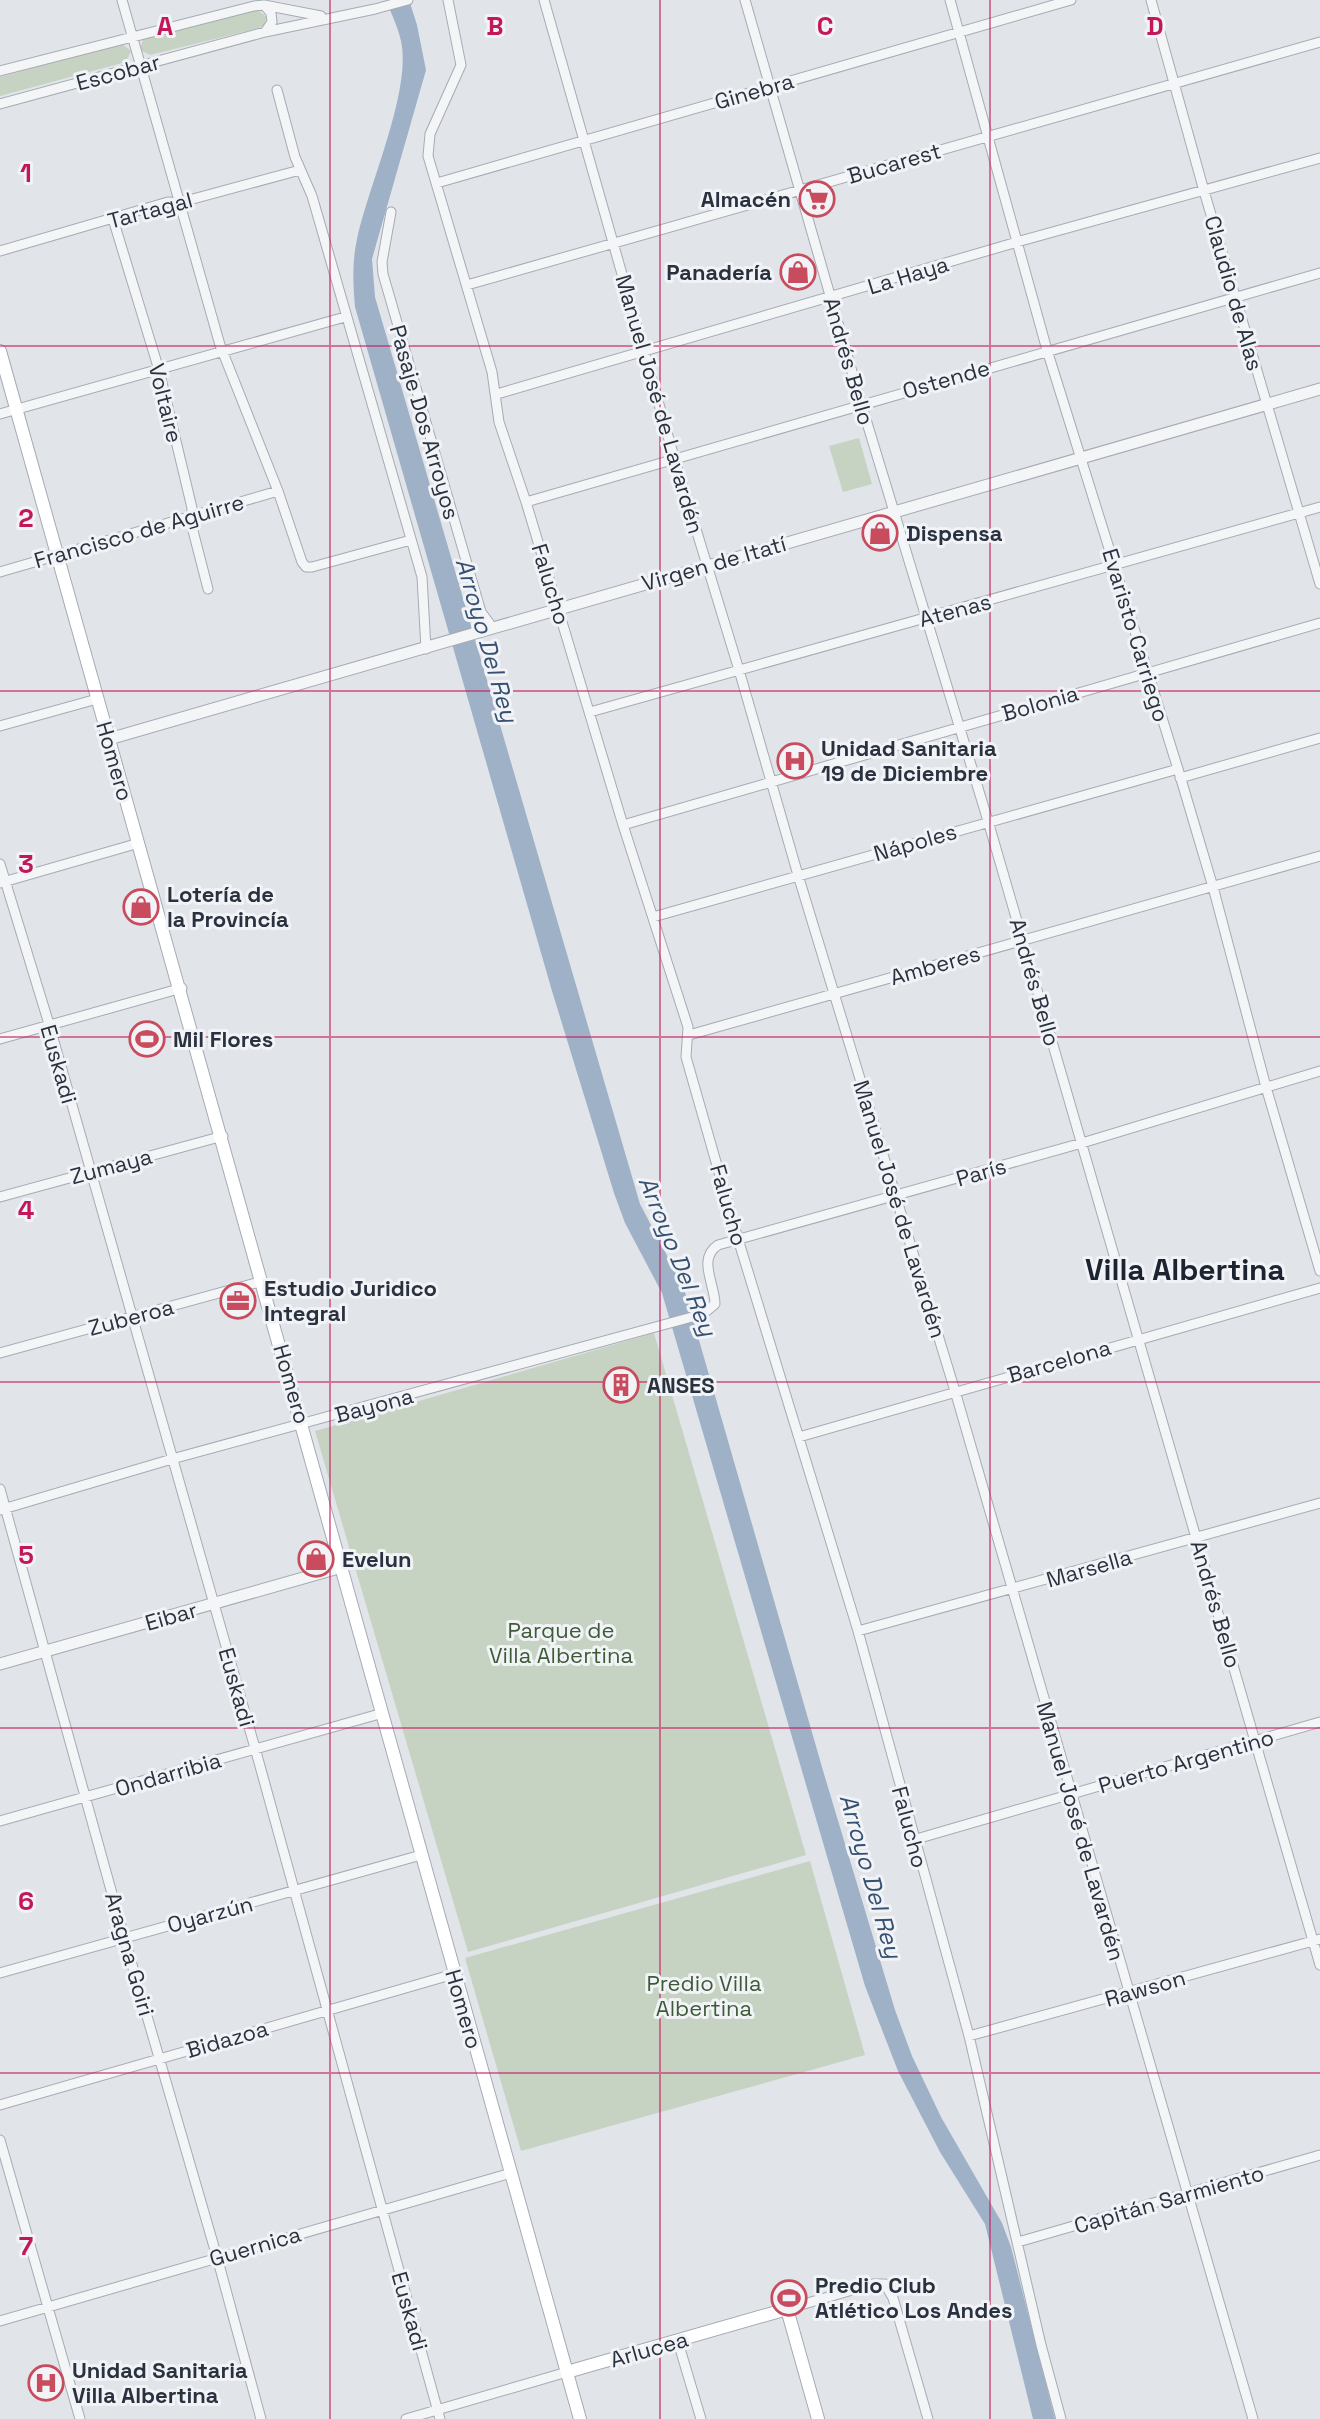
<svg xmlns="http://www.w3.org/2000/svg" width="1320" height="2419" font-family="'Space Grotesk',sans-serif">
<rect width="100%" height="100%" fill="#e1e4e9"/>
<path fill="#c6d3c3" d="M258,10L267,17L264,25L259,28L150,55L140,50L143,39Z
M122,44L131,51L126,62L0,96V77Z
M859,438L872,484L843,492L829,446Z
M654,1333L806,1855L468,1952L315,1431Z
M810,1861L865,2055L521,2151L465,1958Z"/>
<path fill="#9eb1c7" d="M386,0H409L417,25L426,70L372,259L375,297L640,1204L683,1286L688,1302L824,1774L895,2010L912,2056L941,2117L1002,2223L1011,2247L1055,2419H1033L985,2224L940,2152L898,2071L865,1986L662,1293L625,1223L614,1193L552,991L355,307C353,284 352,262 357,239C368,186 412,91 401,41C398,27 391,13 386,0Z"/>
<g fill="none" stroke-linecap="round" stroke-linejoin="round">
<defs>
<path id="minor" d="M122,0L220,345L278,491L302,562L306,567H312L411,540
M448,0L461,65L430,134L428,156L492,372L499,422L526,502L623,825L688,1027L686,1057L738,1239L858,1631L969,2036L1041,2345L1061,2419
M544,0L674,457L739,670L798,875L955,1391L1253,2419
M745,0L861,403L988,821L1320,1965
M950,0L1047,350L1178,769L1213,887L1266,1087L1320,1271
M1151,0L1204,191L1320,584
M264,5L271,13L272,22L265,32
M0,71L254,6L264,5L321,16
M277,90L295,157L312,196L422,577L426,649
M0,104L265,32L375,9L408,0
M437,183L1071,0
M391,212L382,262L383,274L481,612L492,627
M113,219L159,370L192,508L191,523L208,589
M0,251L168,202L178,203L300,170
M467,285L1320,42
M497,394L1017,242L1320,158
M0,414L345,317
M526,502L1320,273
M0,572L278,491
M590,712L1320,507
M0,726L97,699
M1180,778L1320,738
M623,825L1320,623
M0,864L49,1024L255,1748L440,2419
M0,883L139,843
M653,917L1178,769
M689,1035L1320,856
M0,1039L182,988
M0,1197L223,1136
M0,1353L263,1281
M799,1437L1320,1288
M0,1489L124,1937L217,2257L261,2419
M0,1510L172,1459L703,1314L715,1304C715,1284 697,1259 718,1245L1082,1143L1320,1071
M858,1631L1320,1503
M0,1821L383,1713
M913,1840L1320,1722
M0,1973L421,1855
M969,2036L1320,1939
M0,2105L454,1974
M0,2140L80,2419
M1018,2242L1320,2155
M787,2309L873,2284H885L893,2298L928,2419
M0,2321L511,2173
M678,2342L701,2419
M406,2419L567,2372"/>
<path id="tertiary" d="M109,739L1320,389
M0,1664L342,1567"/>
<path id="secondary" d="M0,351C196,1039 387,1729 580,2419
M567,2372L787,2309L818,2419"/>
</defs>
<use href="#minor" stroke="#a6abb3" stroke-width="11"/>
<use href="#tertiary" stroke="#a6abb3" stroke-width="13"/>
<use href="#secondary" stroke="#a6abb3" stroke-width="14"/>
<use href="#minor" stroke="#f4f5f7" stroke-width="9"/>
<use href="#tertiary" stroke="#f4f5f7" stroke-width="11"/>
<use href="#secondary" stroke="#fff" stroke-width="12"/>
</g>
<path fill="none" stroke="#c2185b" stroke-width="2" stroke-opacity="0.55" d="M330,0V2419M660,0V2419M990,0V2419M0,346H1320M0,691H1320M0,1037H1320M0,1382H1320M0,1728H1320M0,2073H1320"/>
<defs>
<symbol id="supermarket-ring" viewBox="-11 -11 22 22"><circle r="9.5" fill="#f1f3f7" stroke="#c84c5d" stroke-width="1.5"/><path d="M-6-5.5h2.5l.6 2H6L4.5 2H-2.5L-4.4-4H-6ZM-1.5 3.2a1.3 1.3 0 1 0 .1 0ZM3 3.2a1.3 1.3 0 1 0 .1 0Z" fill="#c84c5d"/></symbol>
<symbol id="shop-ring" viewBox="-11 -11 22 22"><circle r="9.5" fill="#f1f3f7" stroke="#c84c5d" stroke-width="1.5"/><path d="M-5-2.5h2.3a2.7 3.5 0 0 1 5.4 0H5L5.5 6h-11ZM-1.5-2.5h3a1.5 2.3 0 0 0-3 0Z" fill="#c84c5d"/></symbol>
<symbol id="hospital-ring" viewBox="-11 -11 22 22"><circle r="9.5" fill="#f1f3f7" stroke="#c84c5d" stroke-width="1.5"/><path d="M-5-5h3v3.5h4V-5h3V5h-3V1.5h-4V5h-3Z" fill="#c84c5d"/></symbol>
<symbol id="stadium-ring" viewBox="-11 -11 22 22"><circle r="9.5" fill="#f1f3f7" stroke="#c84c5d" stroke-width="1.5"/><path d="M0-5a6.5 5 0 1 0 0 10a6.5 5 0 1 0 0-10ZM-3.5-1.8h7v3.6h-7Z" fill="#c84c5d"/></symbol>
<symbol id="office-ring" viewBox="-11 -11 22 22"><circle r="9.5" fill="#f1f3f7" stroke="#c84c5d" stroke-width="1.5"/><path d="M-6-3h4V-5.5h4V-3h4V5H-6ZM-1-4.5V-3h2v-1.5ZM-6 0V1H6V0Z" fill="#c84c5d"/></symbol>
<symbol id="building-ring" viewBox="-11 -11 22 22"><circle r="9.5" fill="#f1f3f7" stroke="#c84c5d" stroke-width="1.5"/><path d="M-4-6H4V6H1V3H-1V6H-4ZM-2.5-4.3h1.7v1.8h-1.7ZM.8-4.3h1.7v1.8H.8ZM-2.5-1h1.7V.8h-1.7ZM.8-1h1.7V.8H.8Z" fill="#c84c5d"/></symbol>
</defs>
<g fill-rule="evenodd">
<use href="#supermarket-ring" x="797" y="179" width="40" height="40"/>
<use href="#shop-ring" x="778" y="252" width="40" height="40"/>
<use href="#shop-ring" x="860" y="513" width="40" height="40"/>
<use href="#hospital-ring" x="775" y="741" width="40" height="40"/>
<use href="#shop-ring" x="121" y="887" width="40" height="40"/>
<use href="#stadium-ring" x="127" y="1019" width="40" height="40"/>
<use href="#office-ring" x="218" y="1281" width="40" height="40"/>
<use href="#building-ring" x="601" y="1365" width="40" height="40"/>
<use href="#shop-ring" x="296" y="1539" width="40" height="40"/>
<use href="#stadium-ring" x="769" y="2278" width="40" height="40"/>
<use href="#hospital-ring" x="26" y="2363" width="40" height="40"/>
</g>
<g text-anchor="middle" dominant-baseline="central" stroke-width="6" stroke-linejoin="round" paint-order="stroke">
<g font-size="22" fill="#2a3240" stroke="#f1f3f7">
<text transform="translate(118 72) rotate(-15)">Escobar</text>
<text transform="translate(754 91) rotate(-16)">Ginebra</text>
<text transform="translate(894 163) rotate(-16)">Bucarest</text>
<text transform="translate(150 210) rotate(-15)">Tartagal</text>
<text transform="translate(908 275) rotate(-17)">La Haya</text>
<text transform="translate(1234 293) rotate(74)">Claudio de Alas</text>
<text transform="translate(849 361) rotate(74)">Andrés Bello</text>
<text transform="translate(946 379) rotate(-16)">Ostende</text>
<text transform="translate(166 403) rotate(76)">Voltaire</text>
<text transform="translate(660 404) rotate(74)">Manuel José de Lavardén</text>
<text transform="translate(425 422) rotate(74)">Pasaje Dos Arroyos</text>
<text transform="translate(139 531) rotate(-16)">Francisco de Aguirre</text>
<text transform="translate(714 563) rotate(-16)">Virgen de Itatí</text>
<text transform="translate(551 584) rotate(73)">Falucho</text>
<text transform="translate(955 610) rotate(-15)">Atenas</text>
<text transform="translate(1136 635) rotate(73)">Evaristo Carriego</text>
<text transform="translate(1040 703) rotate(-16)">Bolonia</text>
<text transform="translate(115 761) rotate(74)">Homero</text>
<text transform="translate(915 842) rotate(-16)">Nápoles</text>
<text transform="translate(935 965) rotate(-16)">Amberes</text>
<text transform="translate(1035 982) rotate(74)">Andrés Bello</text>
<text transform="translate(59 1064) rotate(74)">Euskadi</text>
<text transform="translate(111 1166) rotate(-15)">Zumaya</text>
<text transform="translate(981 1172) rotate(-16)">París</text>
<text transform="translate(729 1205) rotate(74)">Falucho</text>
<text transform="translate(900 1209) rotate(73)">Manuel José de Lavardén</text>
<text transform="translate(131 1317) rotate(-15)">Zuberoa</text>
<text transform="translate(1059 1361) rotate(-16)">Barcelona</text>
<text transform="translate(292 1384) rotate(74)">Homero</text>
<text transform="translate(374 1405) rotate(-15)">Bayona</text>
<text transform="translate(1089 1568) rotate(-16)">Marsella</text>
<text transform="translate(1216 1604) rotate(74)">Andrés Bello</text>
<text transform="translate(171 1616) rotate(-16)">Eibar</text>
<text transform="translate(237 1687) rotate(74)">Euskadi</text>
<text transform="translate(1186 1761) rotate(-16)">Puerto Argentino</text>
<text transform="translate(168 1774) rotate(-16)">Ondarribia</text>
<text transform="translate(910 1827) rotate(75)">Falucho</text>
<text transform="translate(1081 1831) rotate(74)">Manuel José de Lavardén</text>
<text transform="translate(210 1914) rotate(-15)">Oyarzún</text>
<text transform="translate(130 1954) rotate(74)">Aragna Goiri</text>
<text transform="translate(1145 1988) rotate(-16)">Rawson</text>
<text transform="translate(464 2009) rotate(74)">Homero</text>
<text transform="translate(227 2039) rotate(-16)">Bidazoa</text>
<text transform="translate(1169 2199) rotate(-16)">Capitán Sarmiento</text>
<text transform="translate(255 2246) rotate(-16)">Guernica</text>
<text transform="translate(410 2311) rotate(74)">Euskadi</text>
<text transform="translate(649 2349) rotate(-16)">Arlucea</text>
</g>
<g font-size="22" font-weight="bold" fill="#2a3240" stroke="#f1f3f7" text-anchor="start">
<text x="791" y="199" text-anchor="end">Almacén</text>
<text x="772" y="272" text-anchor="end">Panadería</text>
<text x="906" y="533">Dispensa</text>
<text x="821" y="748">Unidad Sanitaria<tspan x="821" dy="25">19 de Diciembre</tspan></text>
<text x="167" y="894">Lotería de<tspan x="167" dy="25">la Provincía</tspan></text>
<text x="173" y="1039">Mil Flores</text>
<text x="264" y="1288">Estudio Juridico<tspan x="264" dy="25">Integral</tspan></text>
<text x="647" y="1385">ANSES</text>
<text x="342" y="1559">Evelun</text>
<text x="815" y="2285">Predio Club<tspan x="815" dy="25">Atlético Los Andes</tspan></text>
<text x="72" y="2370">Unidad Sanitaria<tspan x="72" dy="25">Villa Albertina</tspan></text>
</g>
<g font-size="22" fill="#3e5b38" stroke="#f1f3f7">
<text x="561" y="1630">Parque de<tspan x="561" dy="25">Villa Albertina</tspan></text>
<text x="704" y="1983">Predio Villa<tspan x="704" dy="25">Albertina</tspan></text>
</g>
<g font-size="24" font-style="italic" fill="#365072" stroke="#f1f3f7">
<text transform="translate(487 640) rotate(74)">Arroyo Del Rey</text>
<text transform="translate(678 1256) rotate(68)">Arroyo Del Rey</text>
<text transform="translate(871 1876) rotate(74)">Arroyo Del Rey</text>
</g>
<g font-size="30" font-weight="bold" fill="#1c2331" stroke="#f1f3f7">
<text x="1185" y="1269">Villa Albertina</text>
</g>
</g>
<g font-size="26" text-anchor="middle" font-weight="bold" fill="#c2185b" stroke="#f1f3f7" stroke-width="6" stroke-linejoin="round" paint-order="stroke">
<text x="165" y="35">A</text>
<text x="495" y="35">B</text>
<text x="825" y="35">C</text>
<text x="1155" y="35">D</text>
<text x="26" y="182">1</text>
<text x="26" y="527">2</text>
<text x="26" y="873">3</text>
<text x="26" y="1219">4</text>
<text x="26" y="1564">5</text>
<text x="26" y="1910">6</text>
<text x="26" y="2255">7</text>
</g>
</svg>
